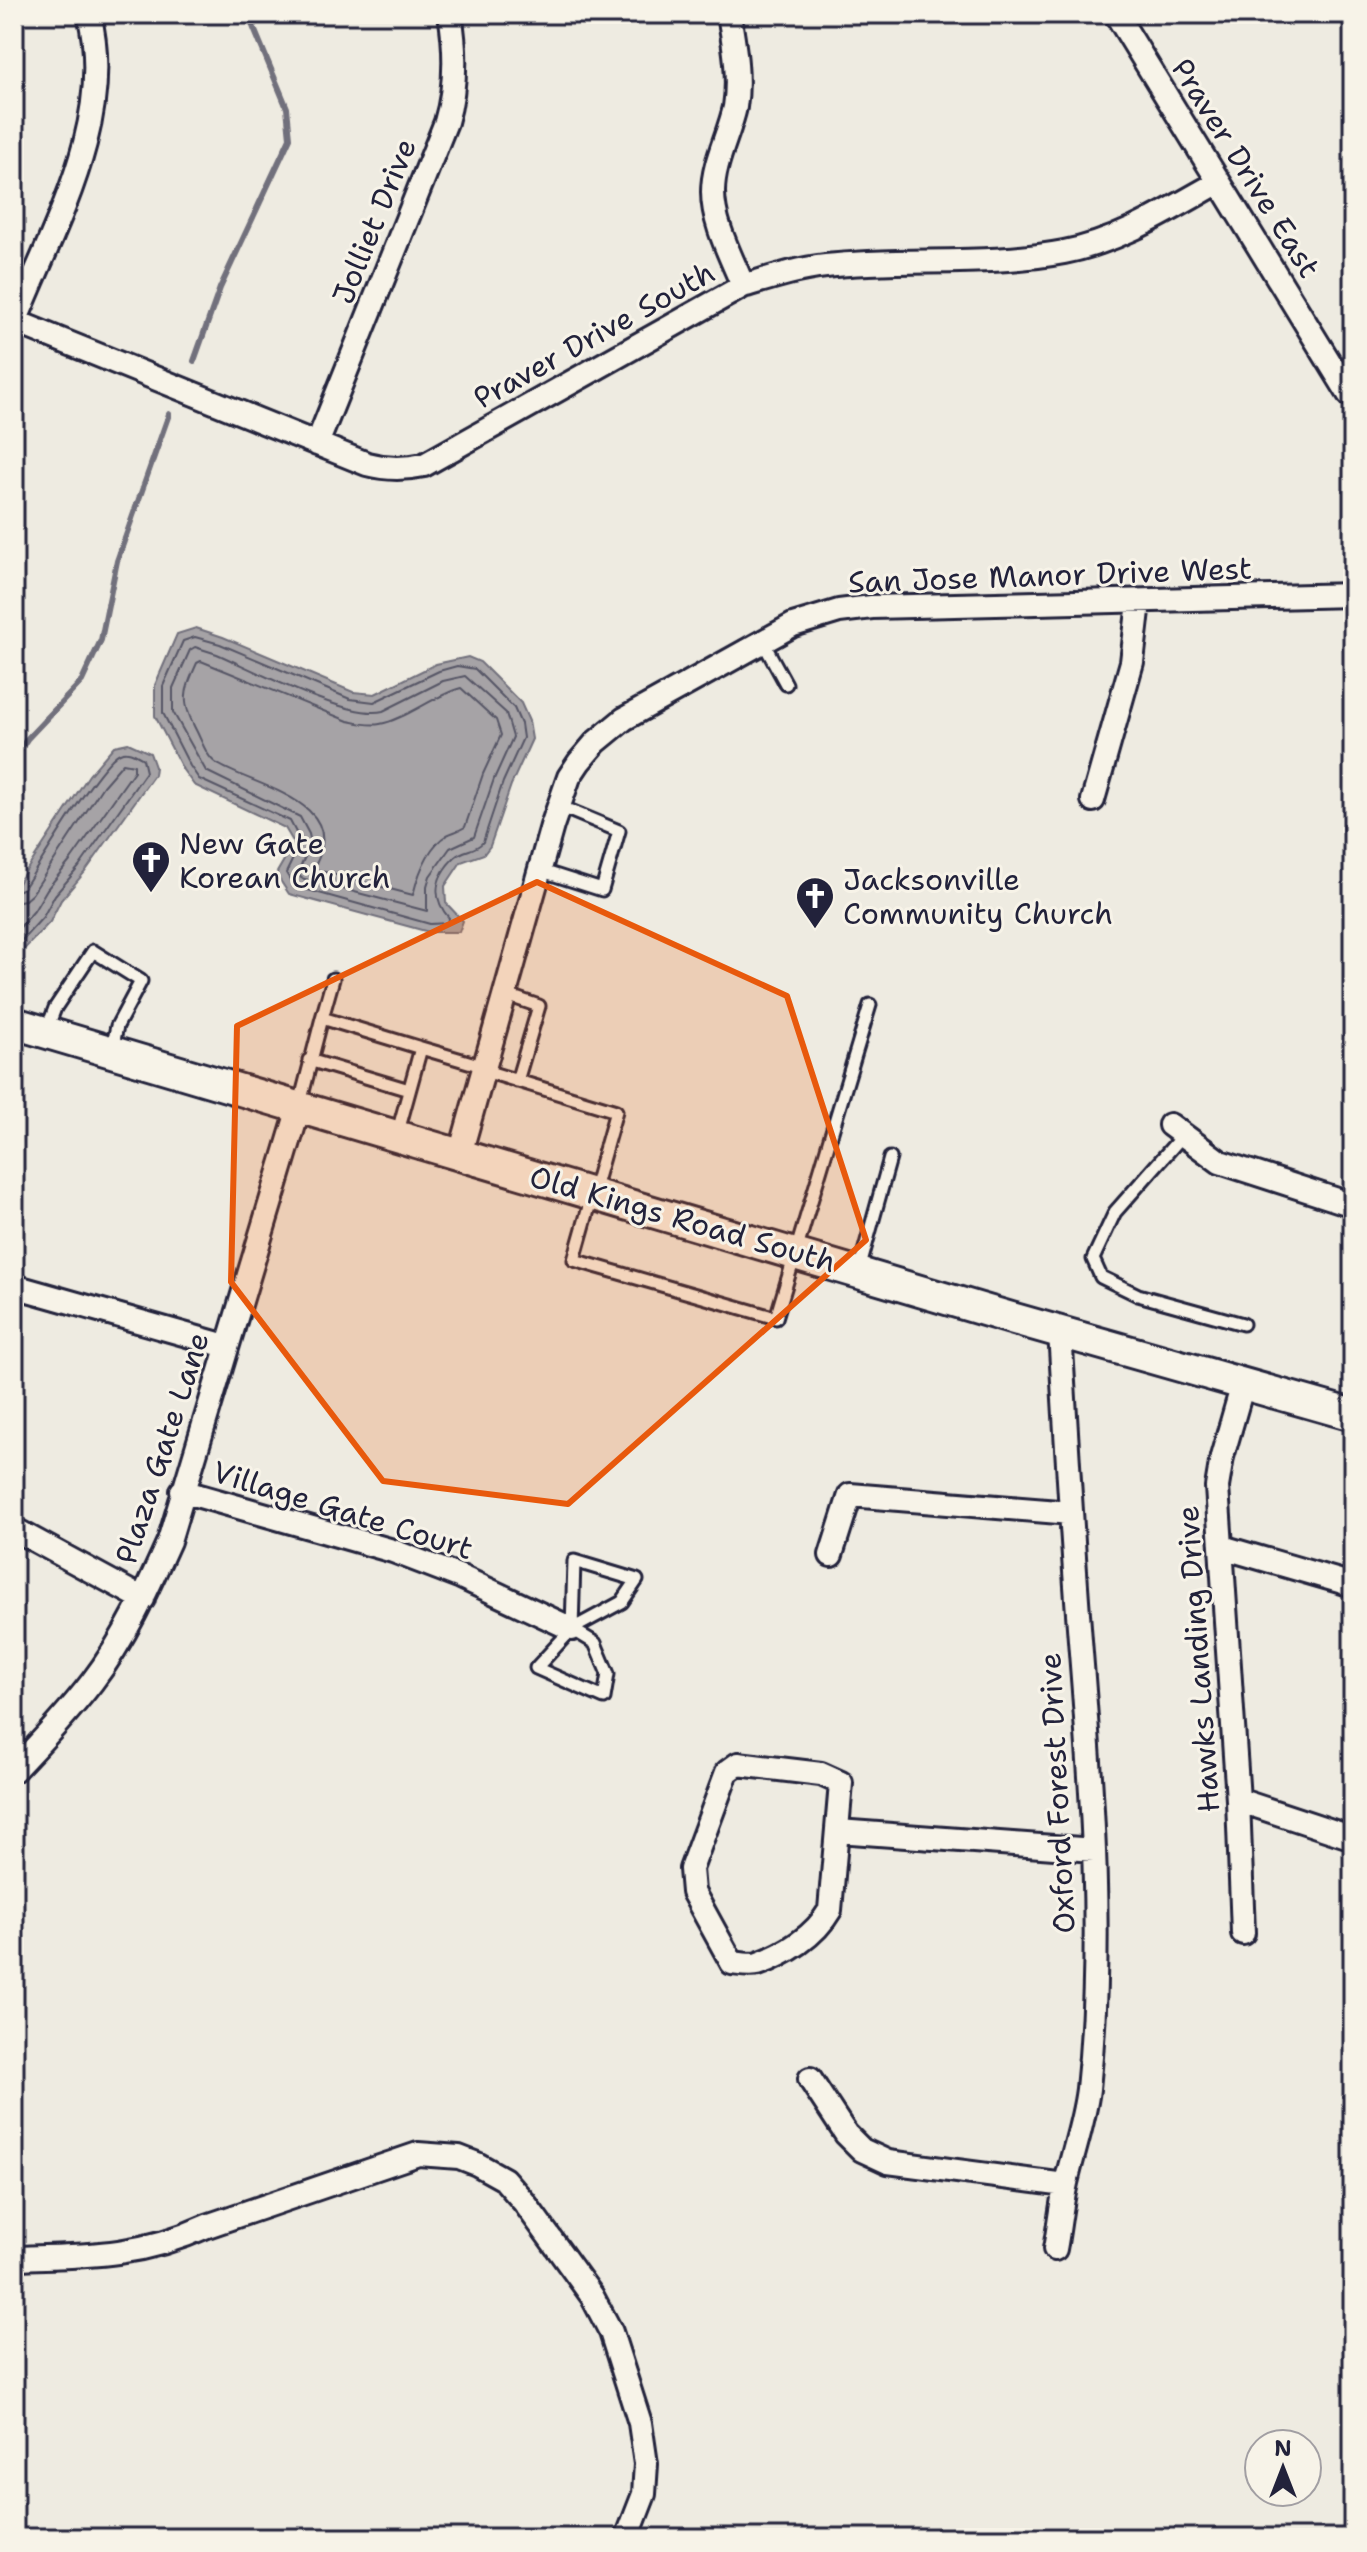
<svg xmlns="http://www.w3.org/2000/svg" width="1367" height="2552" font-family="'Shantell Sans',sans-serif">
<rect width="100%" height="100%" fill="#eeebe1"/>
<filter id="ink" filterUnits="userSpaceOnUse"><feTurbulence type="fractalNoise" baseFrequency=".0125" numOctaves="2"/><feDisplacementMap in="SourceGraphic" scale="16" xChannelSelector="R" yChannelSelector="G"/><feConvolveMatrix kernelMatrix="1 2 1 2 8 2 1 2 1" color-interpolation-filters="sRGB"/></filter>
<g filter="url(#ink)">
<path fill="#a6a3a6" stroke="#716f7b" stroke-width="2" d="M196,628L223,637L353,692L375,694L436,664L468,657L480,662L521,703L529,721L532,739L511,785L490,846L484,854L461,862L445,886L446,903L463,921L459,932H429L289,894L276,874L294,843L285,828L194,785L183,770L155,716V685L177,634Z
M128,743L150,753L155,767L154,775L85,872L61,900L50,922L14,960V889L89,775L114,746Z"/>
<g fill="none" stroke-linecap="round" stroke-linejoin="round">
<path stroke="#575666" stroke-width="2" d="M195,637L220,644L350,699L374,702L439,671L457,666L475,669L514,708L521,724L523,738L503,782L483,842C476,851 464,849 455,857C435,876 431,897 449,918L448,923L430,924L294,886L286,873L301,842L290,821L199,779L190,766L163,713V686L183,641Z
M195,647L217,654C252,669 349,720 383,711L443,681L465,676L506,713L513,737L494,779L474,837L450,848L430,876L427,886V911L301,878L298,872L311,844L309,834L300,817L206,771L173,712V688L190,650Z
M201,661L348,721C358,723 369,726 380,724C404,720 435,695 461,688L496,720L501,735L483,774L465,827C459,831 453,832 447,835C427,847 418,875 413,895L317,870L315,866C350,800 254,787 216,763C207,757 202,742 197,732C181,701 183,694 197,663Z
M14,892L24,888C40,864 99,763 120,753C128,749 136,755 143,759L146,772L79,867L55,895L43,917L14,949
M14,902L25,900L32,894L103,786L123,763L134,765V771L71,860L47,889L34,911L14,934"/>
<path stroke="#716f7b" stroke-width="6" d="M194,361L220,288L290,138L287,108L248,14
M14,759L27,739L82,681L101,640L117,561L169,414"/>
<defs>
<path id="lane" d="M763,642L786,684
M1351,647L1353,641
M539,870L602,890L619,831L559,806
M504,994L539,1006L517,1081
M322,1018L333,979
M47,1029L55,1008L93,951L141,981L117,1026L112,1049
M309,1060L409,1090
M482,1070L616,1111L574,1260L776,1318L870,1005
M299,1107L322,1018L421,1048
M397,1135L421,1048L482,1066
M1183,1135L1115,1212L1093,1259L1101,1277L1138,1295L1243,1324
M859,1270L890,1158
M572,1629L574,1561L637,1580L622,1602L572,1629L536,1668L604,1698L608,1674L595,1643L572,1629"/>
<path id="street" d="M729,14C734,44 740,77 735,107C729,135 713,163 713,192C713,224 731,256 743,286
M1116,14L1349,394
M14,321L367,464C386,469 405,469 424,465L743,286C770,278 797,269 826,266C905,257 985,267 1064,252C1121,241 1169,210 1219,182
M14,325C52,228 116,122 89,14
M317,444L446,122C456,88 456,49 450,14
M1093,800L1132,662L1139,602
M1170,1125L1220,1162L1353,1205
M460,1154L552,826L569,777L579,762L596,742L624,719L793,625L839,611L872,607L1353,595
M14,1286L226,1346
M1243,1384L1222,1457L1217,1487L1238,1800L1243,1933
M182,1491L393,1551L461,1577L572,1629
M14,1529L143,1599
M1222,1547L1353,1585
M831,1555L850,1495L1071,1513
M738,1764L821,1774L841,1783L830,1910C815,1936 786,1954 758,1964C751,1966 740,1964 732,1963L693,1892L691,1869L727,1772Z
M14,1770C41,1742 68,1713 92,1682C125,1639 147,1590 169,1541L299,1108
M1238,1800L1353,1838
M838,1831L1094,1850
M810,2079L846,2134L862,2150L888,2162L1065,2185
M1055,2249C1059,2228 1061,2205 1066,2183C1073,2152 1084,2122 1088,2089C1104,1940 1092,1789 1080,1640C1072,1537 1066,1434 1060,1331
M14,2258C85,2256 140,2257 207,2226L418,2154L459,2157L477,2164L504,2179L524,2202L592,2296L611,2332L640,2423L646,2464L644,2494L627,2538"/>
<path id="secondary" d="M14,1023L1011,1318L1353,1415"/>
</defs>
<use href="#lane" stroke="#22223b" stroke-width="17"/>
<use href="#street" stroke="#22223b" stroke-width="28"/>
<use href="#secondary" stroke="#22223b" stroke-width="36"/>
<use href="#lane" stroke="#f7f3e8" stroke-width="11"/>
<use href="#street" stroke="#f7f3e8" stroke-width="22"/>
<use href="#secondary" stroke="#f7f3e8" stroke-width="30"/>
<defs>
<path id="rail" d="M1351,14L1353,17"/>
</defs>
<use href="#rail" stroke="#22223b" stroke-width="9"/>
<use href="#rail" stroke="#f7f3e8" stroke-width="6" stroke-dasharray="18" stroke-linecap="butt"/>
</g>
</g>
<path fill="#e8590c" fill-opacity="0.2" stroke="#e8590c" stroke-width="6" stroke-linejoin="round" d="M537,882L787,996L866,1240L568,1504L383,1481L231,1282L237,1026Z"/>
<defs>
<symbol id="church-pin" viewBox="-11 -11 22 30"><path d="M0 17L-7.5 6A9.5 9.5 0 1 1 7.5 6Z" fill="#22223b" stroke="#f7f3e8"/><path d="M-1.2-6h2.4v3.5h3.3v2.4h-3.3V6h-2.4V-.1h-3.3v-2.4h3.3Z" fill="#fff"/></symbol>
</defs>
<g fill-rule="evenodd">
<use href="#church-pin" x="129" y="838" width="44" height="60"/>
<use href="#church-pin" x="793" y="874" width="44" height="60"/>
</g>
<g text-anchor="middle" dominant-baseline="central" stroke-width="6" stroke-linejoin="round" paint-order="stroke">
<g font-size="30" fill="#22223b" stroke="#f7f3e8">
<text transform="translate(1246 168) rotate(58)">Praver Drive East</text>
<text transform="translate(374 221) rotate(-68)">Jolliet Drive</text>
<text transform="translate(594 335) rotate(-29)">Praver Drive South</text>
<text transform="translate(1050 575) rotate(-2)">San Jose Manor Drive West</text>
<text transform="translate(683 1219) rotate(16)">Old Kings Road South</text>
<text transform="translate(162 1448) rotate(-72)">Plaza Gate Lane</text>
<text transform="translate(343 1510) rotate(17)">Village Gate Court</text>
<text transform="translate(1198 1659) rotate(-94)">Hawks Landing Drive</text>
<text transform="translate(1057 1793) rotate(-93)">Oxford Forest Drive</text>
</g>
<g font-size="30" fill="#22223b" stroke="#f7f3e8" text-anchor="start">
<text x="179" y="843">New Gate<tspan x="179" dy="34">Korean Church</tspan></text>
<text x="843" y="879">Jacksonville<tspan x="843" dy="34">Community Church</tspan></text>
</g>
</g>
<rect width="1367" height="2552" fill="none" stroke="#f7f3e8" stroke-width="48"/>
<rect x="24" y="24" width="1319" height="2504" fill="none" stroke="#22223b" stroke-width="3" filter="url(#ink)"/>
<g transform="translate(1283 2468)"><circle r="38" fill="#f7f3e8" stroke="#a29fa3" stroke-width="2"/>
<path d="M0-6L14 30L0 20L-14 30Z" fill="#22223b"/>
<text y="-12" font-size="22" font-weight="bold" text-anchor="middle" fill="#22223b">N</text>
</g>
</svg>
